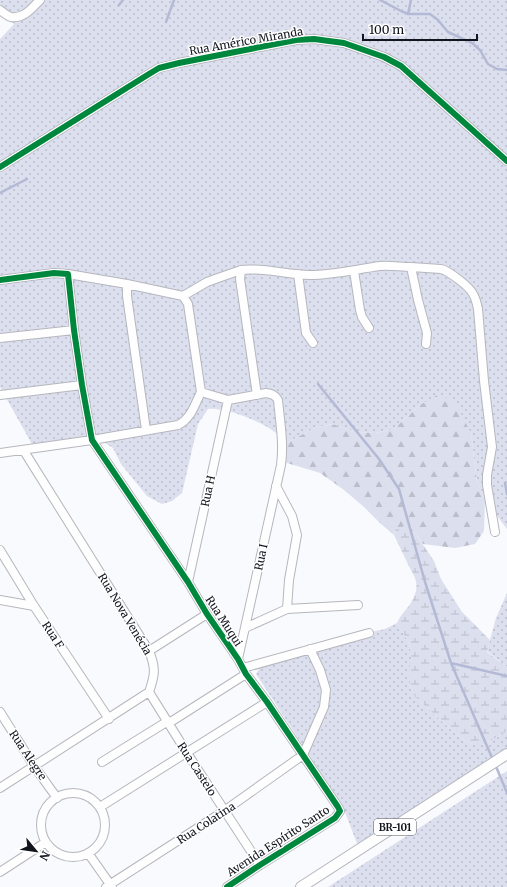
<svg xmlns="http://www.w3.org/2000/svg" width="507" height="887" font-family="Merriweather,serif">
<defs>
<pattern id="grass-dots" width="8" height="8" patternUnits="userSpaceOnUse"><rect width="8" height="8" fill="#dcdfee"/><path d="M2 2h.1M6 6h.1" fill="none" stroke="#bcbecc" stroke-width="1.8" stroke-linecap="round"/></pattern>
<pattern id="forest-firs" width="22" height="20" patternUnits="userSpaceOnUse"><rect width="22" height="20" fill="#dcdfee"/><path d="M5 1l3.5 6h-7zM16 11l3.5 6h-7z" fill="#bcbecc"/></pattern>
<pattern id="wetland-marsh" width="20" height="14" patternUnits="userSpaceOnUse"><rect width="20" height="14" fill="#dcdfee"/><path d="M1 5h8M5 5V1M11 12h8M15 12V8" fill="none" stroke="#bcbecc"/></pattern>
</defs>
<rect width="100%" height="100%" fill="#f9fafd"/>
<path fill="url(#grass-dots)" d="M0,0H507V529L485,500L477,481L471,433L420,405L394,429L375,433L357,432L332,424L315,428L284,444C282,441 280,437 277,434C264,422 225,407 208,409L198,424L182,493L172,501L162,504L147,496L121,464L113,448L102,441L33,446L0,387V39L14,24L0,14Z
M507,593V667L487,651L496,618Z
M397,623C399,629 402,631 405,636C412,647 414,661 408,673L410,680V685L415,697L454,732L464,740L475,745H483L491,741L507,731V749L358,846L343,807L256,674L260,667L283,659L336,647L362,638L371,632L385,629Z
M507,771V887H328Z"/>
<path fill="url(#forest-firs)" d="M439,394L455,402L471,433L477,481L485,500L484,531L475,544L455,548L423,544L413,530H395L394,535L381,524L364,507L344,490L320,473L284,462V444L315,428L332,424L357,432L375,433L394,429L420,405Z"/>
<path fill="url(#wetland-marsh)" d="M406,525L413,530L428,552L434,561L441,579L462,612L490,640L487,652L507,667V731L491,741L483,745H475L464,740L454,732L415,697L410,685V680L407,673C414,661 412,647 405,636C402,631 399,629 397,623C401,613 410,607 414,597C421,581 412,574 406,560C402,552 398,543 394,535L395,530Z"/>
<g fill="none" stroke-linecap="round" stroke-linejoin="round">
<path stroke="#b4bad5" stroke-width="2.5" d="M380,0L401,11L408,14H430L438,20L448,32L472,43L480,50L488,64L497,69L507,70
M119,5L123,0
M408,14L411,0
M166,22L174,0
M0,193L27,179
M318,384L379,459L399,489L425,582L451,663L493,760
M505,483L507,494
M451,663L507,676
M495,764L507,793"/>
<defs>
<path id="minor" d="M0,10C3,12 7,16 11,17C24,19 32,8 40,0
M0,167L149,74L159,68L179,63L296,40L314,39L344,43L384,57L401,66L507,161
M411,267L441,269C449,271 470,287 473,294C476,299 477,304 478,309L484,381L492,447L487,475V485L495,532
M354,271L360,310L362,317L369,328
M68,274L127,284
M298,274L306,333L313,343
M0,280L54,273L68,274L74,330L82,385L92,440L188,582L207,614L238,659L246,674L267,702L338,807L340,811L335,818L260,865L227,887
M183,296L207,282L218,278L241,270
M0,338L74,330
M0,395L82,385
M257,395L240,279L241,270C264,267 287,275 310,275C334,275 357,269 380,266C390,265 401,267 411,267L418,300L427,333L426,344
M146,430L127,296V284L183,296L188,304L201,392
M0,453L92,440L178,425C191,419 195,404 201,392L228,400L266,393C272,394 275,395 278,400C280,422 284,443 281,465L238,659
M276,486L292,516L297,535L289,580L287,609
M0,550L34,606L109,719
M188,582L228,400
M0,600L34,606
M245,628L287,609L358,605
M149,651L207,614
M243,668L369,633
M149,692L187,753L260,865
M0,712L34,766L57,798
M169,723L246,674
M102,762L168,721
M0,788L149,692C155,675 156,668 149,651L24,451
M41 825a32 32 0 1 1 64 0a32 32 0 1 1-64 0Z
M100,807L267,702
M88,853L112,887
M0,872L46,842
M106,887L224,811L303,755L324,707L326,690L320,670L310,649"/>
<path id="major" d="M301,887L507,754"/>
</defs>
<use href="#minor" stroke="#b6b7be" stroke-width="10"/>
<use href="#major" stroke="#b6b7be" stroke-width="12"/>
<use href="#minor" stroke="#fefeff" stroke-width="8"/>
<use href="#major" stroke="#fefeff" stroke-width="10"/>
<defs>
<path id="cycleway" d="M0,167L149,74L159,68L179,63L296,40L314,39L344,43L384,57L401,66L507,161
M0,280L54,273L68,274L74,330L82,385L92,440L188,582L207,614L238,659L246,674L267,702L338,807L340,811L335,818L260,865L227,887"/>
</defs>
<use href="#cycleway" stroke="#fff" stroke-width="8"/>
<use href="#cycleway" stroke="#00873e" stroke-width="6"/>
</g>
<g text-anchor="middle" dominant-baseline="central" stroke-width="3" stroke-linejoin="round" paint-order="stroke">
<rect fill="#fff" stroke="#595a61" stroke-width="1" x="374" y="819" width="42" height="16" rx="3"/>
<g font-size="10" font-weight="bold" fill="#12141d">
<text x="395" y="827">BR-101</text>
</g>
<g font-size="11" fill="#12141d" stroke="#fff">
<text transform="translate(246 41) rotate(-10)">Rua Américo Miranda</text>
<text transform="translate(208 491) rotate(-78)">Rua H</text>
<text transform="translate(261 557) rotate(-78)">Rua I</text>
<text transform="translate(125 614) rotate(59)">Rua Nova Venécia</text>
<text transform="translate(224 621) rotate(57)">Rua Muqui</text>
<text transform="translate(53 635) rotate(57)">Rua F</text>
<text transform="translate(28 755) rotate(56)">Rua Alegre</text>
<text transform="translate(197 769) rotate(57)">Rua Castelo</text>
<text transform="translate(206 823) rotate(-33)">Rua Colatina</text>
<text transform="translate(278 841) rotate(-33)">Avenida Espírito Santo</text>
</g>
</g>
<g transform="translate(36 851) rotate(119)" stroke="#ffffff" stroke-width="3" paint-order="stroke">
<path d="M0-3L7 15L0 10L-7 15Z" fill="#12141d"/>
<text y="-6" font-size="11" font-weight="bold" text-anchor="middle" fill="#12141d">N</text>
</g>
<path d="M363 34v6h114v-6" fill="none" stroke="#12141d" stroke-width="2"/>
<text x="369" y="34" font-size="12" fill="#12141d" stroke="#ffffff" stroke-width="3" paint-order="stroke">100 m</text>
</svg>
